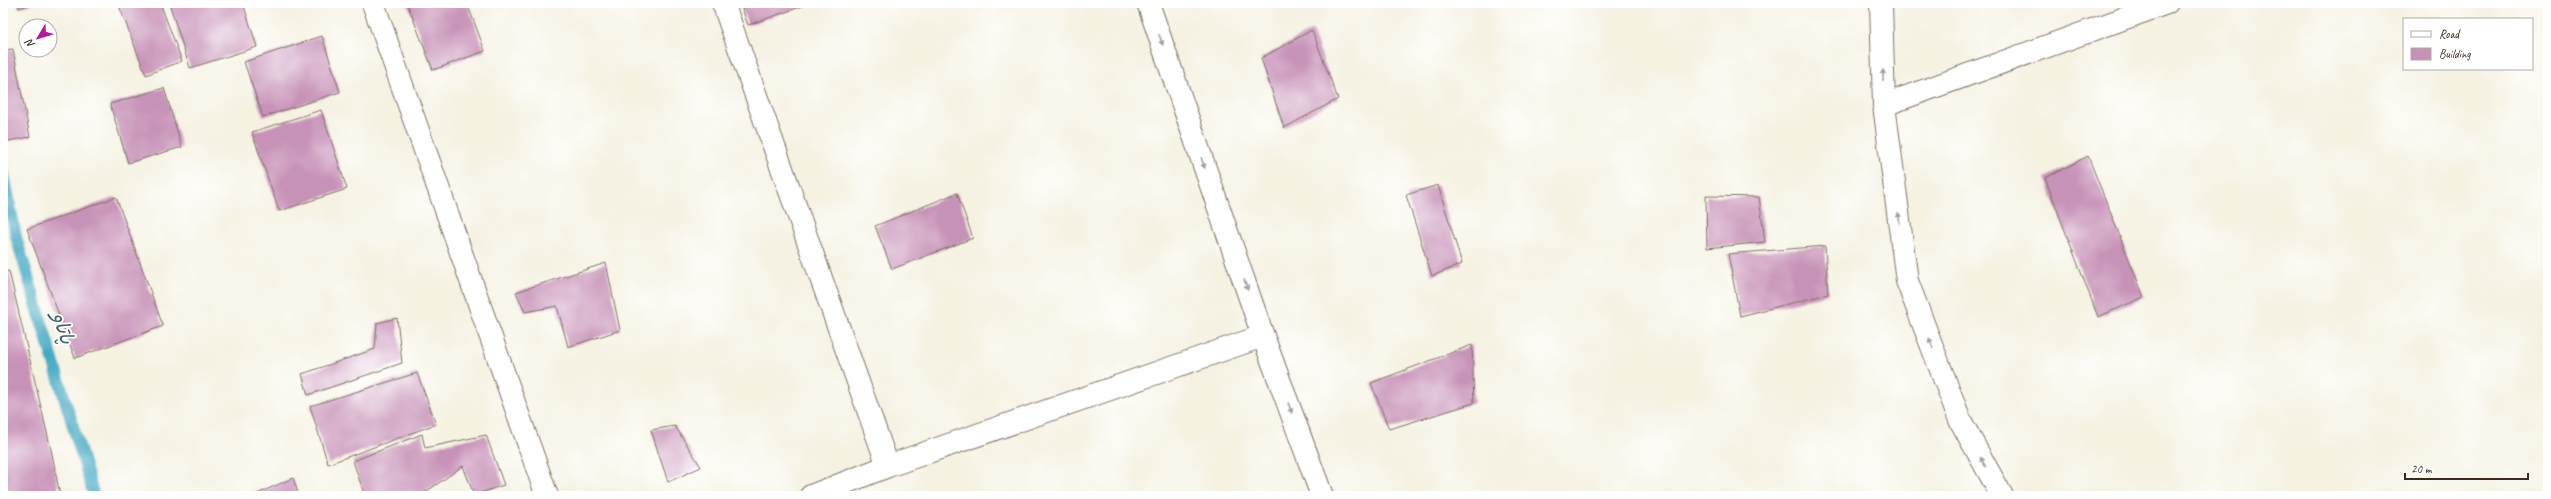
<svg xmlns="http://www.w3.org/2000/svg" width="2551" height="499" font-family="Caveat,'Playpen Sans Arabic',sans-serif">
<rect width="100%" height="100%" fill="#fff"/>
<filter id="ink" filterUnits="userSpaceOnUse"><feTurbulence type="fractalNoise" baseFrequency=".025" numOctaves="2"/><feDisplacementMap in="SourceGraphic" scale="8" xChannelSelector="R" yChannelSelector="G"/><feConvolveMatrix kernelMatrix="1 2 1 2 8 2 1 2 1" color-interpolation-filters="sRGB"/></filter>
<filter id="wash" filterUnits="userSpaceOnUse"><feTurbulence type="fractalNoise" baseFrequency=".012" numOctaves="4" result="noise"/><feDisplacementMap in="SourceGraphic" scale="16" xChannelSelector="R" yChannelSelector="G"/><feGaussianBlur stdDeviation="0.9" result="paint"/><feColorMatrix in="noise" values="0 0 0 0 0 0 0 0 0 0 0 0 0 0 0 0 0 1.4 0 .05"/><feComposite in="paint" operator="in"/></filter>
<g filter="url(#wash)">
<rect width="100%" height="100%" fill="#f5f2e2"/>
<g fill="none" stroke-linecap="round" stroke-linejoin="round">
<path stroke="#42a8c2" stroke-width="12" d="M3,168L16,237L94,496"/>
</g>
<g id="blocks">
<path fill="#c792b7" d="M18,3H35L19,8Z
M118,3H160L182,61L146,75Z
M169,3H243L257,47L190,68Z
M407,3H467L485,51L433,70Z
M740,3H805L806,5L748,25Z
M1312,30L1338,99L1284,128L1261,58Z
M322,36L340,92L263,117L244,62Z
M13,49L30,137L3,142V50Z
M164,88L182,147L128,163L110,104Z
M321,110L347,189L279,211L252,132Z
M2088,156L2144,297L2098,317L2045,178Z
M1438,185L1462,264L1432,276L1406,195Z
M957,193L973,238L892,269L875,226Z
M1706,196L1759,197L1765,242L1707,248Z
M116,197L163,326L75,358L27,229Z
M1825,246L1828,294L1740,316L1728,254Z
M606,263L620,330L568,347L557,306L525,312L516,292Z
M9,271L52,454L60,496H3V272Z
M397,318L402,363L308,395L302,374L375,349L377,323Z
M1472,345L1474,403L1389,429L1371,383Z
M417,373L436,424L328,464L310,406Z
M675,426L701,467L668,482L651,430Z
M422,434L425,448L486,435L504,485L474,495L463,466L420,496H365L353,461Z
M293,478L299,496H252Z"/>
</g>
</g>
<g filter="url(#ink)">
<use href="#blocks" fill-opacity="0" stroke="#7c7063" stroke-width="1"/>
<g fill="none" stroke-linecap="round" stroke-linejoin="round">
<defs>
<path id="minor" d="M373,3L547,496
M723,3L888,466
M1884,105L2167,3
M811,496L888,466L1263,336"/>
<path id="major" d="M1148,3L1263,336L1322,496
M1881,3L1884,105L1907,281L1960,420L2002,496"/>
</defs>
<use href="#minor" stroke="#7c7063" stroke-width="24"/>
<use href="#major" stroke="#7c7063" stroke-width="24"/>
<use href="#minor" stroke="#fff" stroke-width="22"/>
<use href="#major" stroke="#fff" stroke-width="22"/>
</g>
<defs><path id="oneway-solid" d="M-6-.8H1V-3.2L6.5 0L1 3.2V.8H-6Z"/></defs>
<g fill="#a79f9a">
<use href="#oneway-solid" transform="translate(1161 40) rotate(71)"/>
<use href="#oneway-solid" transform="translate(1883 75) rotate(-91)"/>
<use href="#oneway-solid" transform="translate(1203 163) rotate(71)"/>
<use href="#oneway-solid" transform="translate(1899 218) rotate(-98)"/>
<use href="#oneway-solid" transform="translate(1246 285) rotate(71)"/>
<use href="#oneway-solid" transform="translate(1931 343) rotate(-111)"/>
<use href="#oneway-solid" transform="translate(1290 408) rotate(70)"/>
<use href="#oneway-solid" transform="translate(1983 462) rotate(-119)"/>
</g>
</g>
<g text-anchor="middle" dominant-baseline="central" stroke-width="3.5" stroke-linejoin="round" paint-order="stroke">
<g font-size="20" font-style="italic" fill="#3e6368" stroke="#fff">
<text transform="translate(63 328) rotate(73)">پاتاو</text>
</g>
</g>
<rect width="2551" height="499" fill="none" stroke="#fff" stroke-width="16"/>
<rect x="2403" y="18" width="130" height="52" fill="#ffffff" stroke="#b1aaa5"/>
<rect x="2411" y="31" width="20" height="6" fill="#ffffff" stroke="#b1aaa5"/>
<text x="2439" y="38" font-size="12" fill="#3b2a1e">Road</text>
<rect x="2411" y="48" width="20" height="12" fill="#c792b7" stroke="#b1aaa5"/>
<text x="2439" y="58" font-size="12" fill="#3b2a1e">Building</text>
<g transform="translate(38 38) rotate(232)"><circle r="19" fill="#ffffff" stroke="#b1aaa5"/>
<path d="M0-3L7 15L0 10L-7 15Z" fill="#b5179e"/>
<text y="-6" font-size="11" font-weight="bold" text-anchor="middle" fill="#3b2a1e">N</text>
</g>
<path d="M2405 473v6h123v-6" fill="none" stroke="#3b2a1e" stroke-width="2"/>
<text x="2411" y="473" font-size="12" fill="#3b2a1e" stroke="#ffffff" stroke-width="3" paint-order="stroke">20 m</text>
</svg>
